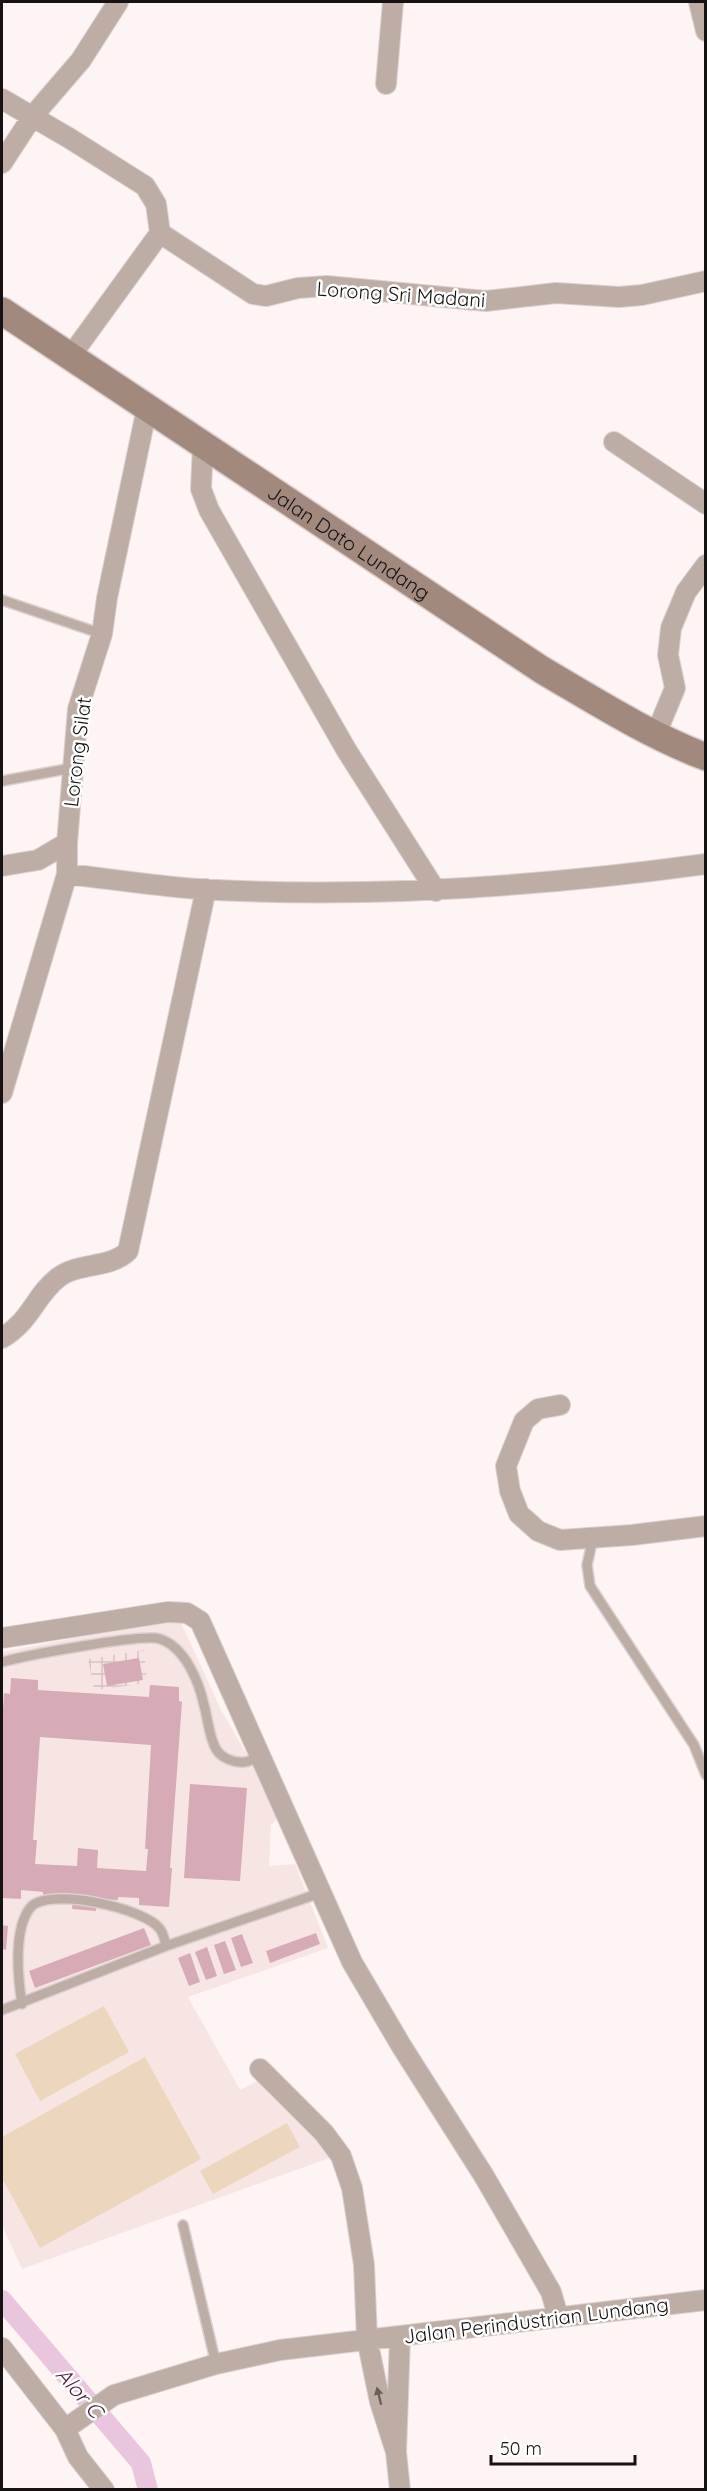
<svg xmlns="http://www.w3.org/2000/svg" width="707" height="2491" font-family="Quicksand,sans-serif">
<defs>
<pattern id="industrial-grid" width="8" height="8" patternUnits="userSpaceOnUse" patternTransform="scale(1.5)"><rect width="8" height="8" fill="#f7e5e3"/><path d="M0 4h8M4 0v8" fill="none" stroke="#d3c3c2"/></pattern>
</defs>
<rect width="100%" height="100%" fill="#fef4f3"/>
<path fill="#f7e5e3" d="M179,1618L221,1710L256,1770L277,1819L271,1825L269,1866L295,1864L328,1948L188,1997L240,2090L261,2079L269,2094L335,2156L22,2269L2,2225V1652Z"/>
<path fill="url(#industrial-grid)" d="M144,1650L147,1683L94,1690L88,1659Z"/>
<path fill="#ecd6bd" d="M104,2006L129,2052L40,2101L15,2054Z
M145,2057L201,2159L40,2248L2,2178V2137Z
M287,2123L300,2147L213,2194L200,2171Z"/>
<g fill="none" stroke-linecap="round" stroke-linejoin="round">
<path stroke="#eac5de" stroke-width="20" d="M2,2300L141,2463L148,2490"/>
</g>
<path fill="#d6abb6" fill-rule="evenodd" d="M139,1658L143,1680L107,1686L103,1664Z
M11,1678L38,1680V1690L149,1697L150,1685L179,1687V1701L182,1702L170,1868H172L169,1907L139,1905V1898L118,1897V1900L97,1899L96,1911L72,1909L73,1897L43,1895V1892L21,1890V1899L2,1898V1725L4,1693L10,1694ZM40,1737L151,1745L145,1849H148L146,1871L97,1868L98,1850L78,1848L77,1866L35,1864L37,1840H33Z
M190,1784L247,1788L240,1881L184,1878Z
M2,1925L8,1926L6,1950L2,1949Z
M144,1928L151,1945L35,1988L29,1971Z
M316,1933L320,1944L270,1963L266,1951Z
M242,1934L253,1963L241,1967L231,1938Z
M225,1941L236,1970L224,1974L214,1945Z
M207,1947L217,1976L206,1980L195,1952Z
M190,1953L200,1982L189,1986L178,1958Z"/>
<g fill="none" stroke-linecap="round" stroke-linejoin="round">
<defs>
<path id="service" d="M2,600L102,634
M2,781L72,768
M593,1538L587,1565L590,1586L694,1745L706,1775
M2,1662C24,1656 143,1633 160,1639C185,1647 199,1682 204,1705C208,1719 209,1737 216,1749C221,1758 234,1763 244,1762C249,1762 256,1758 261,1756
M22,2004C18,1979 13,1930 30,1908C47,1886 145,1908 160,1929C163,1933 165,1941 166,1946
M2,2010L166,1946L320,1893
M183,2225L216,2364"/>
<path id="minor" d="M699,2L706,31
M386,84L393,2
M2,99L69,138L145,186L156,204L160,233
M2,163L32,117L81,60L118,2
M160,233L253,294L266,296L298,288L327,286L486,301L556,293L619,297L642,295L706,281
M70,357L160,233
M614,442L706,504
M203,444L201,489L209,510L347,751L436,891
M656,734L675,688L668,655L671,628L686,592L706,565
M2,866L38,860L67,843
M67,874C110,879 154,886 198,889C368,899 537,887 706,864
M2,1093L67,874V843L78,709L102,634L107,598L147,408
M2,1338C32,1320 35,1295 59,1277C79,1262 110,1269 128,1251L206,889
M560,1405L538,1409L524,1421L506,1466L510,1491L519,1514L538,1531L560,1540L632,1535L706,1526
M2,1638L168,1612L187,1613L200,1621L352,1962L402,2047L484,2176L551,2292L558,2316
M260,2069L324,2133L341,2156L352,2188L364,2265L367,2339L380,2402L396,2452
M400,2337L396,2452L400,2490
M2,2348L65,2429L78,2457L104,2490
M65,2429L114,2395L216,2364L280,2350L706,2300"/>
<g id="secondary">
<path id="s1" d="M2,311L542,670C595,701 648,735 706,757"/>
</g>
</defs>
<use href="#service" stroke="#d9d0cf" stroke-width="12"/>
<use href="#minor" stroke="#d9d0cf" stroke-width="22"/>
<use href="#secondary" stroke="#d9d0cf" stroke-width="30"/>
<use href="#service" stroke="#beada5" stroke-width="9"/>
<use href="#minor" stroke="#beada5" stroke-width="20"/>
<use href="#secondary" stroke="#a2897d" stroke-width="27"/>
</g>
<defs><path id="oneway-solid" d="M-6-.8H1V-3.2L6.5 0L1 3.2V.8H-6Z" transform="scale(1.5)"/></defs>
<use fill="#6a605b" href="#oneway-solid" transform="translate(379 2396) rotate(-104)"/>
<g text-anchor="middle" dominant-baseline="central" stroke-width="5" stroke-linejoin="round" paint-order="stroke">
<g font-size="20" fill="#151211" stroke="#fff">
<text transform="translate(401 294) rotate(4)">Lorong Sri Madani</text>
<text stroke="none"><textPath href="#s1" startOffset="417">Jalan Dato Lundang</textPath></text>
<text transform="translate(77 752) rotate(-83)">Lorong Silat</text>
<text transform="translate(536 2320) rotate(-7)">Jalan Perindustrian Lundang</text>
</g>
<g font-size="21" font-style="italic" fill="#4c1f41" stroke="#fff">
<text transform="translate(80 2392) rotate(49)">Alor C</text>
</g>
</g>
<rect width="707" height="2491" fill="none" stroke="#151211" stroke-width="6"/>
<path d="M491 2455v9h144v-9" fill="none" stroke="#151211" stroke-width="3"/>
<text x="500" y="2455" font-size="18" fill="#151211" stroke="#ffffff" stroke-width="4.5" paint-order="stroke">50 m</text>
</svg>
